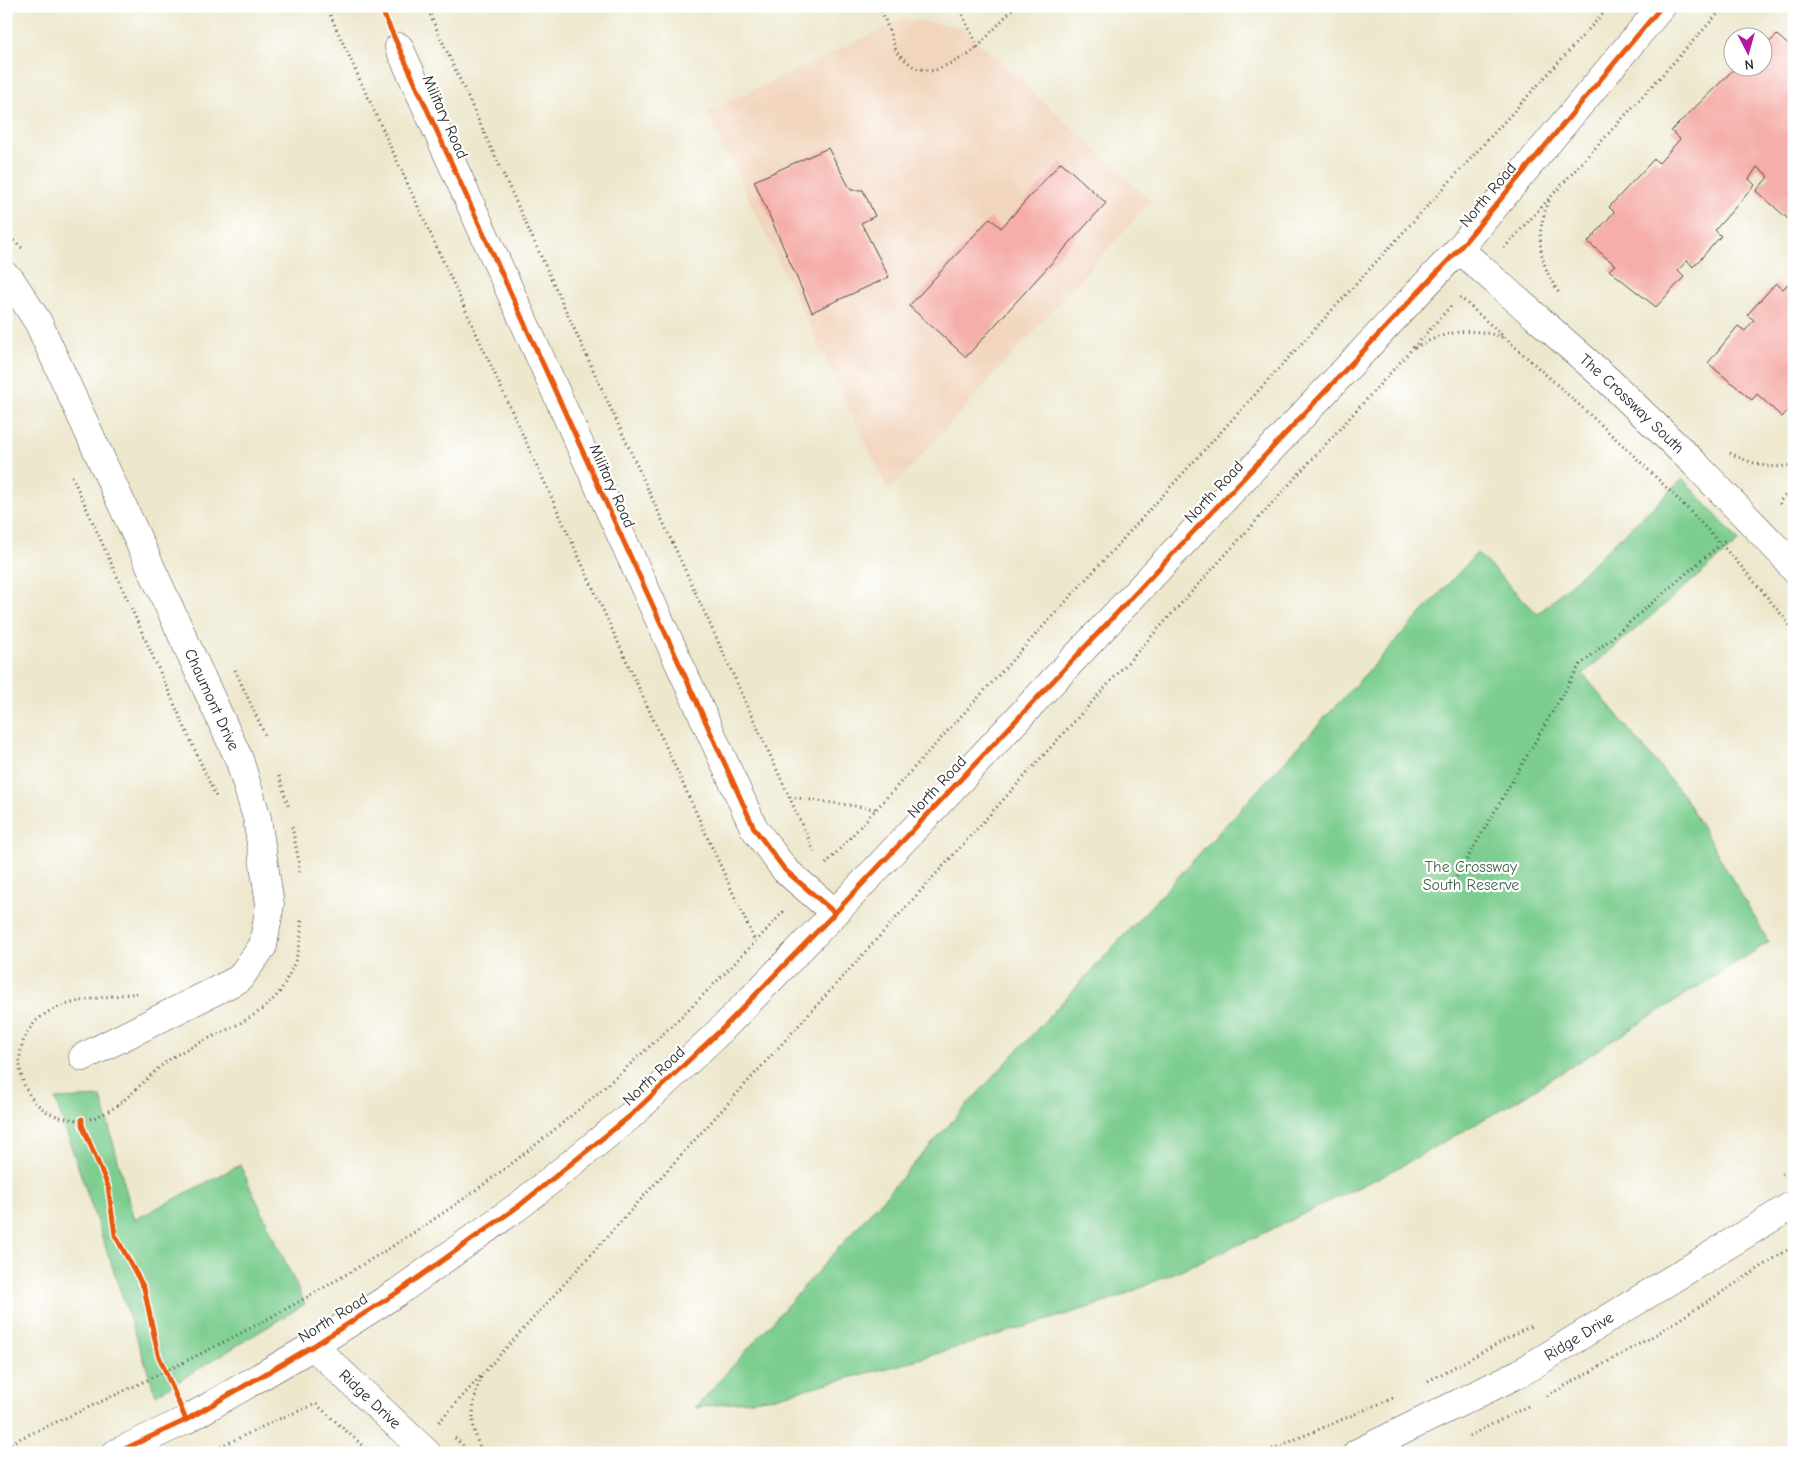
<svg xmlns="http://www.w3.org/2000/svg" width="1800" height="1459" font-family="'Comic Neue',sans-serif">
<rect width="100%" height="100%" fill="#fff"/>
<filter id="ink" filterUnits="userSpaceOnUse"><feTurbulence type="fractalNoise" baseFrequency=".02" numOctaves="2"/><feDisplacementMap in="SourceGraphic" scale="10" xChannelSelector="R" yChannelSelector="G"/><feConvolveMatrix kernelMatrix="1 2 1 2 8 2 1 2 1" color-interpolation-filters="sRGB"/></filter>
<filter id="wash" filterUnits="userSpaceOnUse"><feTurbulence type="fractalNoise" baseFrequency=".0096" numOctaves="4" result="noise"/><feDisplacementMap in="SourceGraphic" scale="20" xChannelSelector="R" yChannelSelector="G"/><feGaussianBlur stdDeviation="1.12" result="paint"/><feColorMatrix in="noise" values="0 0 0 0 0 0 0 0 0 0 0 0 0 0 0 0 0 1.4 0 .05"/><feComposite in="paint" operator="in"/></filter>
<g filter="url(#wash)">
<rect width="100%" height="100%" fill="#ede7cc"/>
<path fill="#f2d5bd" d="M904,19L962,27L1151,201L889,491L707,112Z"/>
<path fill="#7ccd8f" stroke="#547c5d" d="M1683,479L1739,541L1583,674L1683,795L1769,942L1521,1098L1396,1169L1258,1236L1110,1301L899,1365L774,1397L695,1408L957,1116L1477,553L1538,614Z
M101,1097L134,1220L240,1165L305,1304L156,1395L55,1099Z"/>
<g id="blocks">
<path fill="#f5aea9" d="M1777,35L1794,50V224L1756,191L1769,176L1757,167L1749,179L1755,185L1715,230L1721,236L1693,267L1687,260L1678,271L1684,277L1656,307L1609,270L1615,265L1588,242L1614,212L1609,207L1654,159L1659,163L1680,139L1671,131L1735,68H1762V49Z
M828,148L851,190H863L875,216L861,223L889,277L812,312L754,181Z
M1061,162L1106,203L966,357L909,306L990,218L1001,228Z
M1794,278V404L1782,417L1757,394L1752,400L1708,363L1738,326L1745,331L1754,320L1747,315L1776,283L1783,289Z"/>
</g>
</g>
<g filter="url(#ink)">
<use href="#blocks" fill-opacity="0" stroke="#484743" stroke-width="1"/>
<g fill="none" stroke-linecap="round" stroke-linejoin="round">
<defs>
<g id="minor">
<path d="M399,47L754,828L785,870L835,913"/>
<path id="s1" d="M1459,249L1609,381L1694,463L1784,556L1794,569"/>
<path id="s2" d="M6,276L11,280L38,322L239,759L257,818L270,904L263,946L239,979L83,1057"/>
<path id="s3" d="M313,1346L427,1453"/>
<path d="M116,1453L186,1420L313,1346L398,1292L520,1205L630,1116L723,1028L835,913L1459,249L1662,6"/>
<path id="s4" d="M1357,1453L1520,1373L1794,1204"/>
</g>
</defs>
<use href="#minor" stroke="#484743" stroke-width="29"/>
<path stroke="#484743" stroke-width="3" stroke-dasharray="1 4" stroke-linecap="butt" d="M326,6L755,941
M426,6L815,853
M880,6L897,53L915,68L934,71L968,55L977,47
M958,6L978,47L1015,6
M1549,201C1534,235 1539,263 1559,293
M6,234L22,248
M1504,248L1725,6
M1460,297C1576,403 1698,505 1794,631
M1415,348C1444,331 1473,326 1504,338
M1730,453C1750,463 1771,471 1794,464
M72,476L216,797
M1780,504L1779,502L1794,486
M235,670L266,737
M279,776L289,808
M790,797L876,809
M292,827L299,862V875
M826,864L1610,6
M1449,890L1579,666L1725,540
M137,993C111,997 67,999 45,1014C3,1041 16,1110 65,1118C74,1120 87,1121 96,1117C128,1105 147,1073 176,1055C210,1035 253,1024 279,993C282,989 284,984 286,980C298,958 302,944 301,919
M1782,1174L1794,1166
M481,1377C471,1403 469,1429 483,1453
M1428,1381L1533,1325
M1547,1396L1655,1335L1794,1246
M439,1422L1451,306
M1469,1436L1528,1406
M455,1438L471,1453
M6,1445C47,1426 88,1408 128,1389C226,1343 322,1292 413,1233C551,1144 674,1030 785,910
M207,1453L279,1419L316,1404L371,1453
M1263,1453L1393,1398"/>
<use href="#minor" stroke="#fff" stroke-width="28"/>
<defs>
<path id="cycleway" d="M380,6L754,828L785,870L835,913
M82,1119V1125L108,1186L115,1235L144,1288L158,1354L186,1420
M116,1453L186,1420L313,1346L398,1292L520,1205L630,1116L723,1028L835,913L1459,249L1662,6"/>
</defs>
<use href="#cycleway" stroke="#fff" stroke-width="8"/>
<use href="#cycleway" stroke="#e8590c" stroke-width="5"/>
</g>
</g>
<g text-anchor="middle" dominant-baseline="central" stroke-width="4.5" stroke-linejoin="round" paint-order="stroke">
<g font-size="16" fill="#2b2b2b" stroke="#fff">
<text transform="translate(445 117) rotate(66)">Military Road</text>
<text transform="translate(1488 195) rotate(-50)">North Road</text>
<text stroke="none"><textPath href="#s1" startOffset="232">The Crossway South</textPath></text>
<text transform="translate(612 486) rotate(66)">Military Road</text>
<text transform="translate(1214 492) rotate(-47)">North Road</text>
<text stroke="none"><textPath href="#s2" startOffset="472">Chaumont Drive</textPath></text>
<text transform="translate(937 787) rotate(-47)">North Road</text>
<text transform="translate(654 1076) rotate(-43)">North Road</text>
<text transform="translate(333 1318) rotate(-32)">North Road</text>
<text stroke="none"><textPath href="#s4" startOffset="251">Ridge Drive</textPath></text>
<text stroke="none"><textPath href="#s3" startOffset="78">Ridge Drive</textPath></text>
</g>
<g font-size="16" fill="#47644e" stroke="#fff">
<text x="1471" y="867">The Crossway<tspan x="1471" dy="18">South Reserve</tspan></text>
</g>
</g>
<rect width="1800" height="1459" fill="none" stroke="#fff" stroke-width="25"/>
<g transform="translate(1748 52) rotate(174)"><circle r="24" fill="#ffffff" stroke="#aaaaaa"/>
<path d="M0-4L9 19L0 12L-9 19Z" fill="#b5179e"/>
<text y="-8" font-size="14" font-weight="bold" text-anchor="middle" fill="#2b2b2b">N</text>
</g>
</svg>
